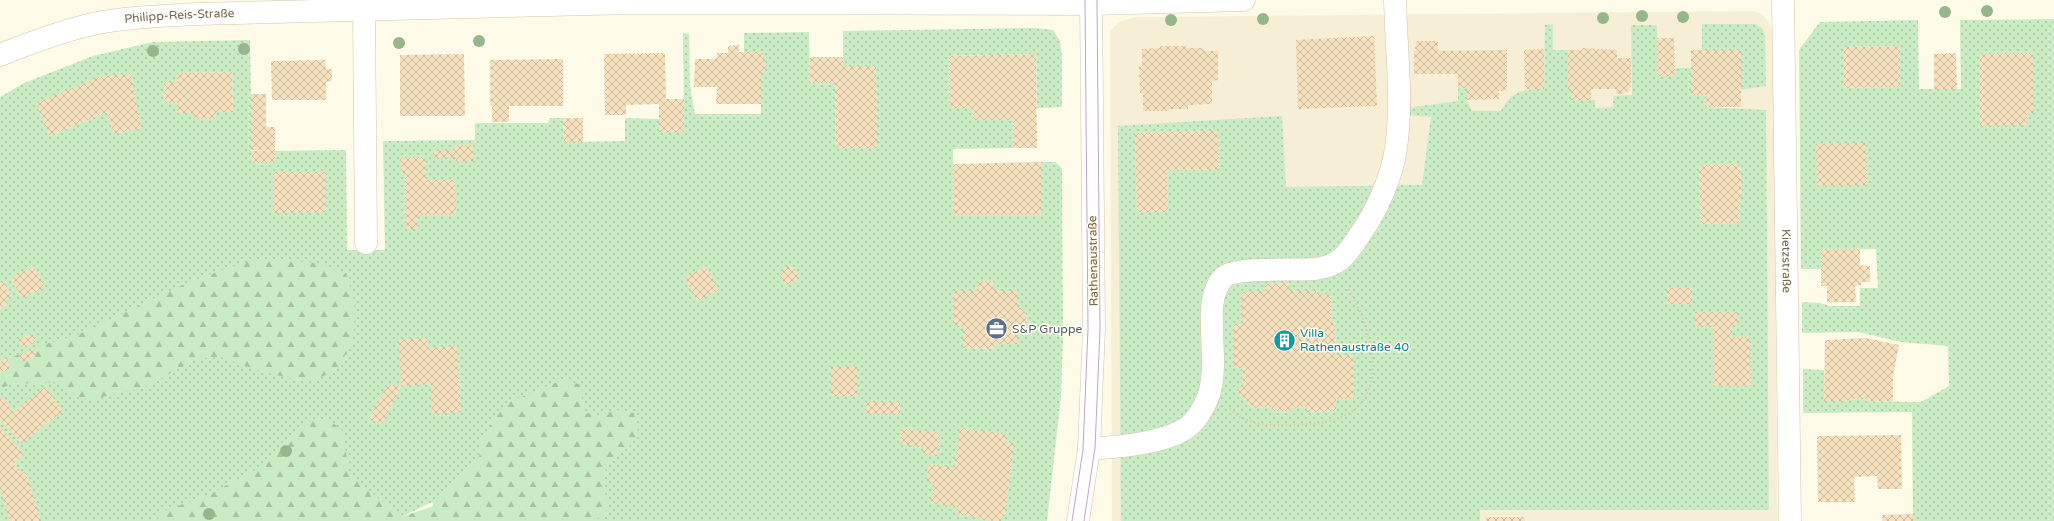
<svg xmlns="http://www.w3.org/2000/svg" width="2054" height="521" font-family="'Varela Round',sans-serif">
<defs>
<pattern id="grass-dots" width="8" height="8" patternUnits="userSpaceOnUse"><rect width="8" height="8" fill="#caecc4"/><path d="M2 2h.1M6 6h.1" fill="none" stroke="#a9c3a1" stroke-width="1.8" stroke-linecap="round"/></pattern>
<pattern id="forest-firs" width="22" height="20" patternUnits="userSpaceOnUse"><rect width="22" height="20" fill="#caecc4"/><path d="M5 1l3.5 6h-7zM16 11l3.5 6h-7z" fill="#a9c3a1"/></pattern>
<pattern id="building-cross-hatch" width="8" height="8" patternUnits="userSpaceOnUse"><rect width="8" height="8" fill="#f5e1bd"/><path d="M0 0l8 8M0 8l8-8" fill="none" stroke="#cbba9c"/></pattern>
</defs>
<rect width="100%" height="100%" fill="#fdfae7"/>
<path fill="#f6efd5" d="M1752,11L1762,14L1769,23L1774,33L1777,521H1112L1110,31L1119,22L1135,17H1157Z"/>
<path fill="url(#grass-dots)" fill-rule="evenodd" d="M2054,19V521H1913L1912,412L1803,413V369L1824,370V401H1845L1866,397V401L1921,402L1949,386L1948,346L1901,342L1858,332L1802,333V302L1820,303L1830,306H1860V288H1878L1876,249L1821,250V269H1801L1799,50L1820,22L1918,20L1919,89H1961L1960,20ZM1900,46V87L1844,88V47Z
M1553,24V50H1568V89H1571V100H1595V108L1613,107V96L1632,95L1631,25H1657L1658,76H1675V68H1691V95H1705L1706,107L1766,110L1769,510H1480V521H1121L1118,126L1282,116L1286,187L1422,185L1431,117L1406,115L1407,108L1458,101V88H1467V100L1472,111H1501C1511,91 1522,89 1544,89L1545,25ZM1218,131L1219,169L1170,170L1167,173L1168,211L1137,212L1135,133ZM1740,164L1742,196H1740L1739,223L1701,224L1699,165ZM1290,283V291H1316V294H1331V323H1335L1336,355H1354V399H1336V411L1307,412V407L1291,408V411H1273L1272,407L1253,408L1237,392L1243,386L1242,368H1234V325L1242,324L1265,291V284Z
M1702,24H1755L1762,28L1765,35L1766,86L1741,90V50H1702Z
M1033,28L1053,30L1060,41L1062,56V107L1037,108L1036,54L949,56L950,108H972L973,120H1013L1014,148L953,149L954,215L1041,214V162H1055L1062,168L1063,338L1061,397L1047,521H440L432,502L401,517L271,521H0V309L8,304L5,300L12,295L3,282L0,284V97L24,83L93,56L153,42L250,40L252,162H275V151L346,150L347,250H385L383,141L475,140V123H548L550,118H563L564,142L625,141V118L659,119V132H684L683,33L689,34L690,87L695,114H761V72L766,70V60L763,59V52L744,53V33L809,32L810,83H835L836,148H877L843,66V31ZM232,72L233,112H216V119H194V113H178V103H165L164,82H177V73ZM131,73L140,128L114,134L107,112L49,136ZM273,172H326V212H273ZM34,267L22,299L11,279ZM978,281H994V291H1017V308H1021L1026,314L1027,321L1021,327H1017V344H996L995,349L963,348V326H954V291H978Z"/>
<path fill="url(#forest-firs)" d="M255,259L316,263L346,274L355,303L353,342L335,372L305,382L260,371L221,357L197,359L143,388L84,401L55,382L13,384L0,388V362L45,344L75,336L191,281Z
M562,380L583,385L582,399L586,413L600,415L617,410L634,413C635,420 640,428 637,435C634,446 615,458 606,463L604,489L608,504L606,513L594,521H158L159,513L208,495L255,470L307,422L328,419L342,430L350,475L401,517L434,506L452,485L479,460L481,438L507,403Z"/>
<path fill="url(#building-cross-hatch)" d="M1374,36L1377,106L1298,109L1296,40Z
M1657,38H1674L1675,76H1657Z
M1416,41H1438V51L1507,50V87H1506V91H1499V99L1467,100V88H1458V74H1414V51H1415Z
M739,45V52H763V59L766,60V70L761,72V104H716L717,87H694L695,59H716L717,53H728V46Z
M1160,46H1186L1187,48H1204V51H1218V80L1212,81V104L1188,105V109H1169V111H1143V93H1140L1139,66L1142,67V49L1160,48Z
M1900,46V87L1844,88V47Z
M1582,48L1617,50V58H1631V86L1629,91L1623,94H1616V89H1591V100H1571V89H1568V50H1582Z
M1544,49V89H1525L1524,50Z
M1691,50H1741V107H1706L1705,95H1691Z
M665,53L666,99H684V132H659V104L626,105V115H605L604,54Z
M1956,53L1957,89H1934V54Z
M2033,53L2034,113H2027V125L1980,126V54Z
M464,54L465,116H400V55Z
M1036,54L1037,148H1014L1013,120H973L972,108H950L949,56Z
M810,57H843V66H876L877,148H836L835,83H810Z
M563,59V106H509V122H492V106H490V60Z
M325,60L326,69H332V81L326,82V100H272L271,61Z
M232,72L233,112H216V119H194V113H177L178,103H165L164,82H177V73Z
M131,73L141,128L114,134L107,112L49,136L36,103L100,77Z
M251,94H266V127H275V162L252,163V151H273L251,150Z
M563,118H583V142H564Z
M1218,131L1219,169L1170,170L1167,173L1168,212H1137L1135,133Z
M1866,143L1867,185L1817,186L1816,144Z
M455,145H473L474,161L456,162V157L434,158V151L455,150Z
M426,157V180H455L456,215H418V229H406L405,173H401L400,158Z
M1041,162V215H954L953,164Z
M1740,164L1742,196H1740L1739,223L1701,224L1699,165Z
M273,172H326V212L273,213Z
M1860,249V265L1870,266V282H1861V285L1855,286L1856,302H1827V286H1821V250Z
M34,266L45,287L22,299L11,278Z
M706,266L719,290L697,301L684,278Z
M785,267H794L799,275L795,283L785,284L780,276Z
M978,281H994V291H1017V308H1021L1026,314L1027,321L1021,327H1017V344H996L995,349L963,348V326H954V291H978Z
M3,282L12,295L5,300L8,304L0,309V284Z
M1290,283V291H1316V294H1331V323H1335L1336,355H1354V399H1336V411L1307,412V407L1291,408V411H1272V407L1253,408L1237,392L1243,386L1242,368H1234V324H1242V292L1265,291V284Z
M1667,288H1692V304H1668Z
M1695,312H1737V326H1732V337H1750L1751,386H1713V326H1695Z
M32,333L36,342L22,348L18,340Z
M427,338L428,348L457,346L461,412L432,414L431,384L401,386L399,340Z
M1866,338L1899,345L1893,376V401H1866V397L1845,401H1824L1825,340Z
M33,349L36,356L22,362L19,355Z
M7,358L11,368L0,373V361Z
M857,366L858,396H831V367Z
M387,385L402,386L382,424L369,419Z
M45,387L63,411L21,444L2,421L0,423V398L2,397L14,412Z
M865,402H900V414H866Z
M0,426L24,455L14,463L22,473L26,472L41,521H10L0,488Z
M902,428L940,433L937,456L923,454L924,447L900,444Z
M960,428L1006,434L1005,442L1014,443L1005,516H1002L1001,521L981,520V518L956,514L957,507L931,503L934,483L926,482L929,464L954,468Z
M1901,435L1902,489H1878L1877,476L1854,477L1855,502H1818L1817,436Z
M1913,514V521H1882V515Z
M1486,517H1525V521H1486Z"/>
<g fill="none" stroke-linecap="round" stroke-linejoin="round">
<defs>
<g id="minor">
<path id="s1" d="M1783,0L1790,521"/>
<path d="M364,10L366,243"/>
<path id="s2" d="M0,55C30,43 61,31 93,24C127,17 163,16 197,14L631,3L1091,4L1244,0"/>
<path d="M1089,449C1118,447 1160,444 1185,429C1195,423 1204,408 1208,397C1216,375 1212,348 1212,325C1211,309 1212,290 1223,278C1234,266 1295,271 1314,269C1341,266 1347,254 1361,233C1377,210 1392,177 1396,148C1403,100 1396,49 1395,0"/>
<path d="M1078,521L1089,449L1094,328L1091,0"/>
</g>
</defs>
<use href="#minor" stroke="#d0c5ab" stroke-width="23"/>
<path stroke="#dac59f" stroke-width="2.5" stroke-dasharray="1 3" stroke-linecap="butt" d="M1230,409C1249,426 1268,426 1293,425C1313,424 1337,423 1354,410C1389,382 1367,318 1347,287"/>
<use href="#minor" stroke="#fff" stroke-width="22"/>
<path stroke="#c1a4c9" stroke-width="1" d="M1072,521L1083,450L1088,329L1085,0
M1084,521L1095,448L1100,330L1097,0"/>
</g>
<g fill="#96b78c">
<circle cx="1987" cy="11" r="6"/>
<circle cx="1945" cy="12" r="6"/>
<circle cx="1642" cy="16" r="6"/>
<circle cx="1683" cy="17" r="6"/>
<circle cx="1603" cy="18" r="6"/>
<circle cx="1263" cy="19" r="6"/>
<circle cx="1171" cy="20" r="6"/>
<circle cx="479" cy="41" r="6"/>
<circle cx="399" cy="43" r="6"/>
<circle cx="244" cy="49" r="6"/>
<circle cx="153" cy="51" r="6"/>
<circle cx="286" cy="451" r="6"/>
<circle cx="209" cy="514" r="6"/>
</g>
<defs>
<symbol id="office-disc" viewBox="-11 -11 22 22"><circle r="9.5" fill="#5c6f8a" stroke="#fffdee"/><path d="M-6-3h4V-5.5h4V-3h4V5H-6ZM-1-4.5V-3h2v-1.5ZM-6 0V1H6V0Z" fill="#fff"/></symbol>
<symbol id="building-disc" viewBox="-11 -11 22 22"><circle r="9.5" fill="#0f9aa8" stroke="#fffdee"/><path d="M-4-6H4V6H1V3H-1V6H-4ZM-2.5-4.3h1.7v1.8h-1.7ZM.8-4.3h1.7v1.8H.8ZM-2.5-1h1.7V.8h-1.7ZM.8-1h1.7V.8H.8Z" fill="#fff"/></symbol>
</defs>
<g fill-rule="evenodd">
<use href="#office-disc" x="984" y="316" width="25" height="25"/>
<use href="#building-disc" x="1272" y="328" width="25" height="25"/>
</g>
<g text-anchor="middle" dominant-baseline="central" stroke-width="3" stroke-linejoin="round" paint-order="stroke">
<g font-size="12" fill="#796649" stroke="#fffdee">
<text stroke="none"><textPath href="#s2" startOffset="185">Philipp-Reis-Straße</textPath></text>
<text stroke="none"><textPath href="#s1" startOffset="261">Kietzstraße</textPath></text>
<text transform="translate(1093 261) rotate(-91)">Rathenaustraße</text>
</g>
<g font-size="12" fill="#4e5e75" stroke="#fffdee" text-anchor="start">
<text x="1012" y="329">S&amp;P Gruppe</text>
</g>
<g font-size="12" fill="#0d838f" stroke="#fffdee" text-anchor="start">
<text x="1300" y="333">Villa<tspan x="1300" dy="14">Rathenaustraße 40</tspan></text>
</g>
</g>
</svg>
